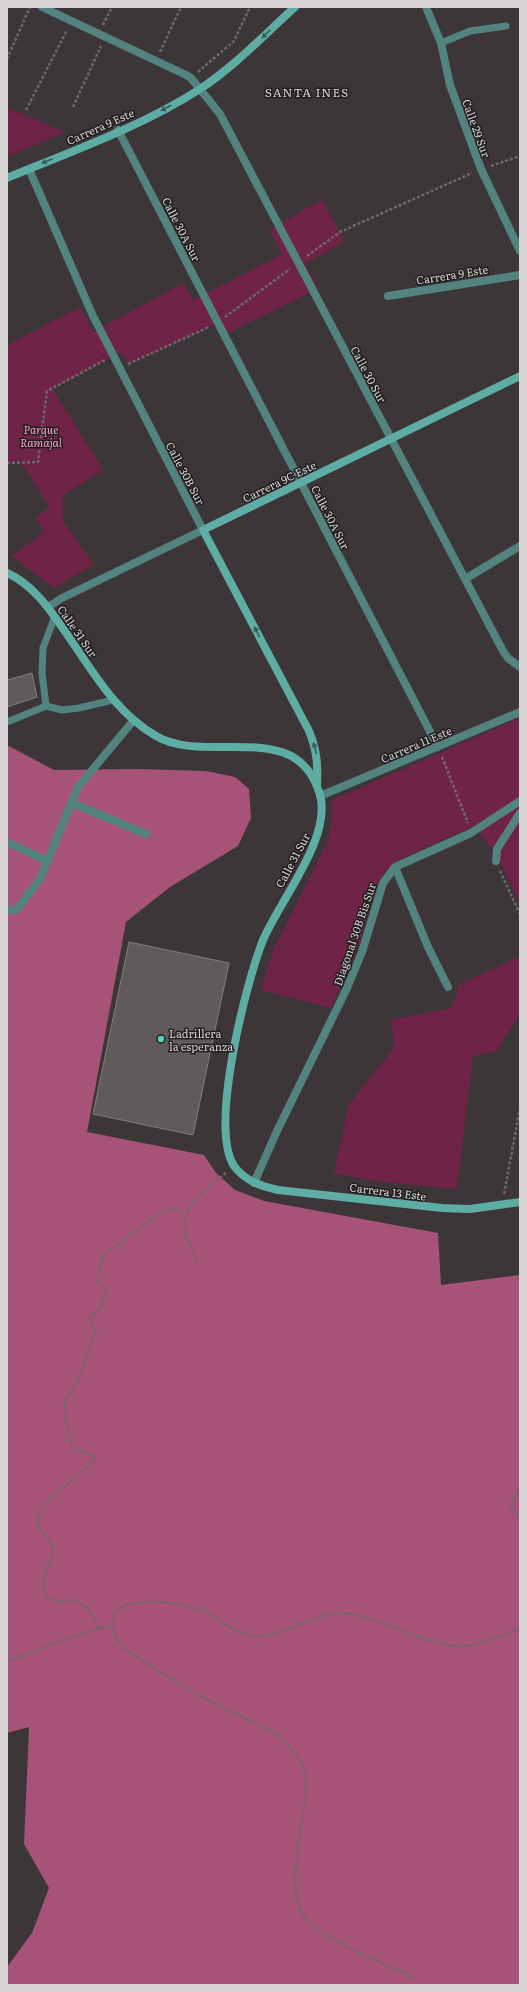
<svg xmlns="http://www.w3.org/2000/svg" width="527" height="1992" font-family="Literata,serif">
<rect width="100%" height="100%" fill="#3c3638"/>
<path fill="#6f2347" d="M7,107L65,132L7,157Z
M322,199L344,241L305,264L319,288L224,335L218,323L128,364L122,352L52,388L103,470L63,495V521L94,564L54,588L11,556L44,532L36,518L49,507L21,462L7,463V345L80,307L93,332L183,283L193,300L282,254L270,230Z
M520,718V905L498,857L474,826L398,860C369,881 370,911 360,941C352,964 340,986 331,1008L261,990L274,948L327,843L332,823V800Z
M520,956V1014L497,1051L473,1056L457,1189L374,1181L334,1173L349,1104L394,1048L391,1020L451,1008L460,984Z"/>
<path fill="#a75377" d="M7,745L54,770L139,769L206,771L235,777L249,789L251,818L238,846L170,887L126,922L87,1132L204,1155L216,1173L235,1190L264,1201L438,1233L441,1285L520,1275V1985H7V1967L32,1933L49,1888L24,1844L29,1727L7,1733Z"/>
<path fill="#615a5c" stroke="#837b7e" d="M32,673L37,697L7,707V680Z
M129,942L229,963L193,1135L93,1114Z"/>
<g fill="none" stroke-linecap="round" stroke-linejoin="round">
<path stroke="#6e686a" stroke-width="2.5" stroke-dasharray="3 2" stroke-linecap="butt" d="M103,25L112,7
M160,52L181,7
M7,59L30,7
M198,72L234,41L250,7
M73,107L101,46
M26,110L67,30
M491,166L520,156
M307,256L340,232L472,173
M225,317L290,269
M128,364L209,327
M7,463L38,462L47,391L105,360
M442,757L468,823
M500,871L520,914
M504,1194L520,1108
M197,1262C193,1252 187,1241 185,1230C180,1206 209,1186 226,1173
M520,1489L511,1505L513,1513L520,1518
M100,1629L89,1610L73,1600L57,1602L46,1597L43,1581L54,1548L37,1524C39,1518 41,1511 44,1506C58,1487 81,1477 96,1458L72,1446L65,1418V1401L79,1378L84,1367L87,1352L96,1332L89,1318L99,1309L107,1292L98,1281L102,1257L153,1218L170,1207L185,1213
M7,1661L83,1633L111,1626
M416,1978C385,1964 324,1942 303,1915C300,1911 298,1903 297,1898C292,1877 300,1835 303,1814C306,1794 309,1775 298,1758C280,1729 246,1720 218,1705C186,1688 155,1669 125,1649L117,1639L111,1626C112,1622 114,1616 116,1612C131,1595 182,1603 201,1610C221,1618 236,1636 258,1636C284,1636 318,1611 343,1613C386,1617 422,1647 465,1646C479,1646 506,1633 520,1629"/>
<path stroke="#53837e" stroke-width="7" d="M441,43L470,31L506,26
M46,706L42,673L43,648L55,616
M7,722L46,706L62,710L79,708L113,700"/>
<path stroke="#53837e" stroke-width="8" d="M42,7L184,74L191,78L220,114L503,651L508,658L520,667
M426,7L441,43L450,85L481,169L520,251
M118,130L438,747
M29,169L93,316L203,530L62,598L48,607
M388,296L520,275
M465,579L520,546
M320,796L520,712
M72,803L146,834
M7,842L47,861
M496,861L497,849L520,813
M395,867L428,947L448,987
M7,908L13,911L17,909L40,879L78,787L133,721
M254,1183L277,1131L347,988L362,952L383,883L395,867L471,833L520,801"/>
<path stroke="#5eada5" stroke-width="8" d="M7,178C70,152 143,126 200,89C235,66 264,35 295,7
M7,573C32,584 49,608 64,630C91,668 114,712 156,736C207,766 298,716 320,795C332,838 280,900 263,940C246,983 209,1127 234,1166C245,1181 261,1186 278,1190L442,1208L470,1209L520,1202
M317,786C318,766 317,750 309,731L203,530L520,376"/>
</g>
<defs><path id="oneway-solid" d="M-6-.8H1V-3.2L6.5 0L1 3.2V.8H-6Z"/></defs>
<g fill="#3c5e5b">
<use href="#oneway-solid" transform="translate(266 34) rotate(136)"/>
<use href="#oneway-solid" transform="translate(166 108) rotate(152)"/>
<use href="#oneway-solid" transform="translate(47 161) rotate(157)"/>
<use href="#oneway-solid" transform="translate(257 632) rotate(-118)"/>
<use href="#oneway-solid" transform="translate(315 748) rotate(-105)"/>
</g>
<circle fill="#57cec2" stroke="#211e1f" stroke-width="1.5" cx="161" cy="1039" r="4"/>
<g text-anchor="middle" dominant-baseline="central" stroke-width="3" stroke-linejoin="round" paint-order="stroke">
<g font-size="11" fill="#d8d4d6" stroke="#211e1f">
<text transform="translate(100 126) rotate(-24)">Carrera 9 Este</text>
<text transform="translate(477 128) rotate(70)">Calle 29 Sur</text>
<text transform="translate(182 229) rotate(63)">Calle 30A Sur</text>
<text transform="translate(452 274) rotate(-9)">Carrera 9 Este</text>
<text transform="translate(369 374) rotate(62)">Calle 30 Sur</text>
<text transform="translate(186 473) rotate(62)">Calle 30B Sur</text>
<text transform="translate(279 481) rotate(-26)">Carrera 9C Este</text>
<text transform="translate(331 517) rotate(63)">Calle 30A Sur</text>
<text transform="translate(78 631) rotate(55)">Calle 31 Sur</text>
<text transform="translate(416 744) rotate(-23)">Carrera 11 Este</text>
<text transform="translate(292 860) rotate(-62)">Calle 31 Sur</text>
<text transform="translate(354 934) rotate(-71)">Diagonal 30B Bis Sur</text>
<text transform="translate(388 1191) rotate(7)">Carrera 13 Este</text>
</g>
<g font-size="11" font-style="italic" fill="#fea1c6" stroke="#211e1f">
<text x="41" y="429">Parque<tspan x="41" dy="13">Ramajal</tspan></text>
</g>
<g font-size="11" fill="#d8d4d6" stroke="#211e1f" text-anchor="start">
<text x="169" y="1033">Ladrillera<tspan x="169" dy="13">la esperanza</tspan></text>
</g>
<g font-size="12" letter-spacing="1" fill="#d9d1d4" stroke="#211e1f">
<text x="307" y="92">SANTA INES</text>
</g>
</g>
<rect width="527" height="1992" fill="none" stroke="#d8d4d6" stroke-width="16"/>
</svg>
